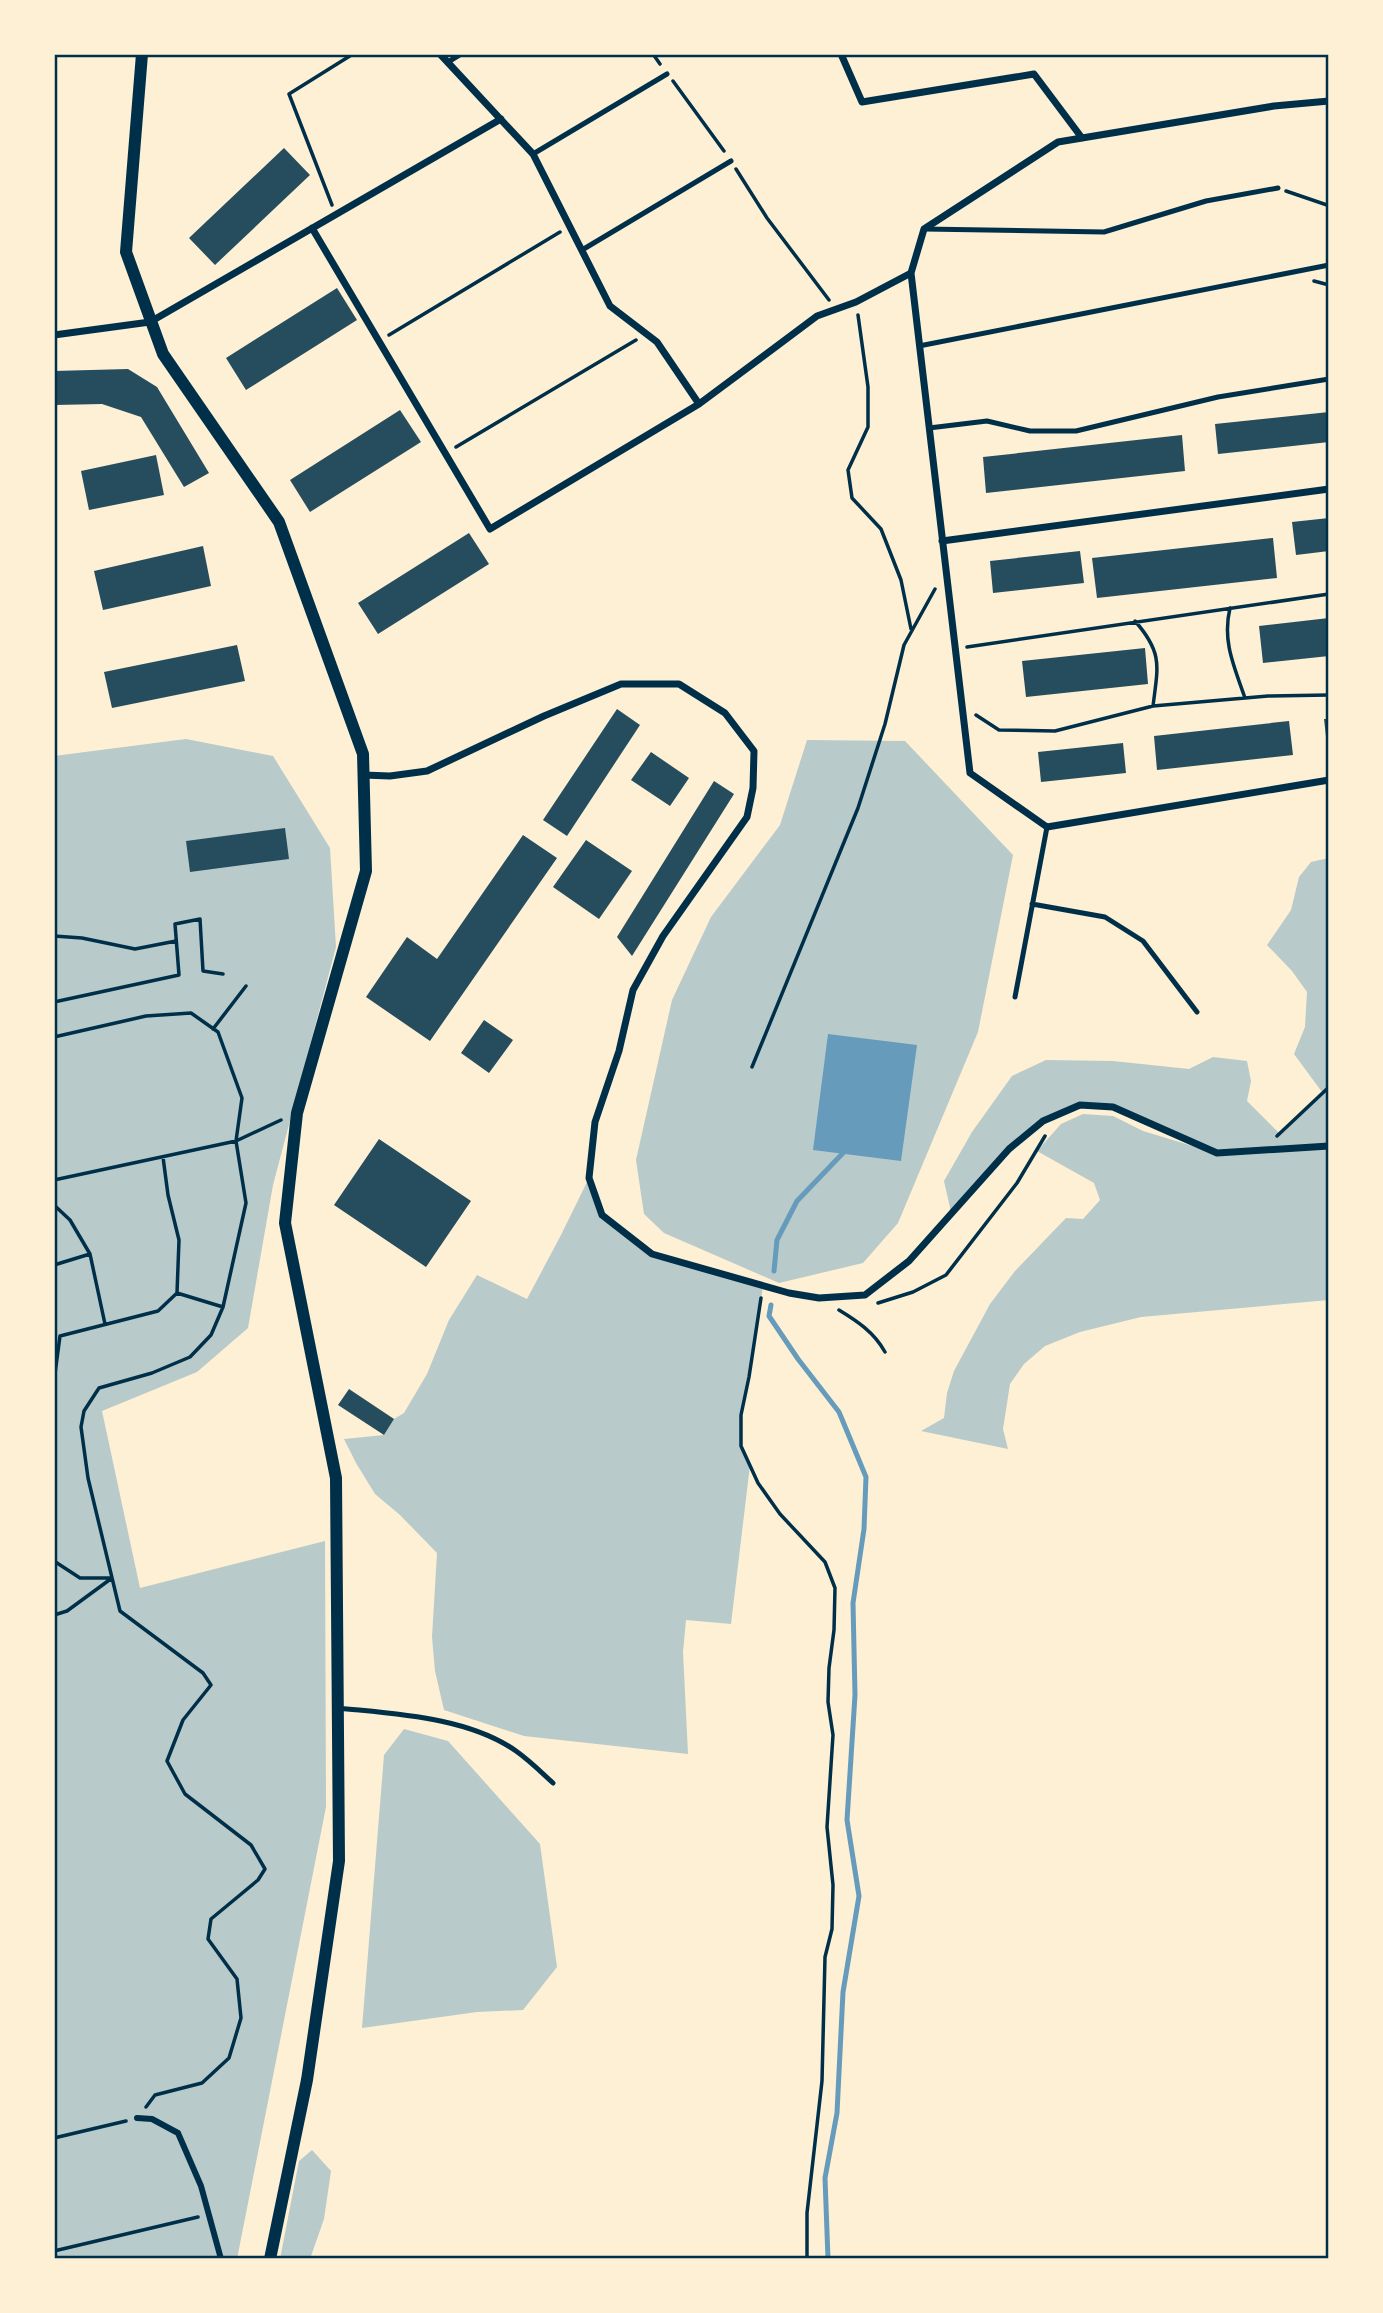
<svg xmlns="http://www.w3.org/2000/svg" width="1383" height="2313" font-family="'Nunito Sans',sans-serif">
<rect width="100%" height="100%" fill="#fdf0d5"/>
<path fill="#b9caca" d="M186,739L273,756L330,848L336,947L273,1185L248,1328L197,1372L102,1411L140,1588L325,1541L326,1807L237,2259H54V756Z
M807,740L905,741L1013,855L978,1032L898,1223L863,1263L779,1283L664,1233L644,1214L636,1160L672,1000L711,917L780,825Z
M1329,858V1300L1141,1317L1080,1332L1045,1346L1024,1364L1010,1384L1003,1429L1008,1449L921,1431L944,1418L947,1393L954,1371L990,1304L1015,1271L1066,1218L1083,1219L1100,1200L1094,1183L1037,1151L1061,1124L1083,1114L1113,1116L1143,1131L1209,1151C1179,1137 1146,1118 1115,1108C1052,1087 988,1172 951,1212L944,1181L972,1132L1012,1076L1046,1060L1113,1061L1189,1069L1213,1057L1247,1061L1251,1081L1247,1101L1279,1133L1322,1092L1294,1054L1305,1027L1307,992L1292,971L1267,945L1291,910L1299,877L1311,862Z
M589,1178L602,1215L652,1254L763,1286L749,1377L741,1415V1446L750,1465L731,1624L686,1620L683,1652L688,1754L524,1736L444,1710L435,1671L432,1637L437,1553L400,1515L375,1494L356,1463L344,1439L384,1435L394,1419L404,1413L427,1374L449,1320L477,1275L527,1299L561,1235Z
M404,1729L448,1741L540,1844L557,1967L523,2010L477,2012L362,2028L384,1755Z
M312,2150L331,2171L324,2219L310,2259H280L299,2161Z"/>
<path fill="#669bbc" d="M828,1034L917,1045L901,1161L813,1150Z"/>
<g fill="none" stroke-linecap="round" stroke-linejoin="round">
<path stroke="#669bbc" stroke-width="5" d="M774,1271L777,1240L797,1201L843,1153
M771,1305L769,1316L798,1359L839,1412L866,1477L864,1529L853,1603L855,1695L847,1820L859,1896L843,1992L837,2113L825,2178L828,2259"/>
</g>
<path fill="#264d5e" d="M284,148L310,175L215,265L189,238Z
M337,288L357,320L246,390L226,358Z
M128,369L157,387L209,473L184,487L141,417L102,404L55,405L54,371Z
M400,410L421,442L310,512L290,480Z
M1329,412V442L1218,454L1215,424Z
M1182,435L1185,471L986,493L983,457Z
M156,455L164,495L89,510L81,471Z
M1329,518V551L1296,555L1292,522Z
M469,533L489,564L378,634L358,603Z
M1273,538L1277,578L1097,598L1092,558Z
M203,546L211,586L103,610L94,571Z
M1080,551L1084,583L993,593L990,561Z
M1329,618V656L1263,663L1259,626Z
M237,645L245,681L112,708L104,672Z
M1145,648L1148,684L1026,697L1022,661Z
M617,709L640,725L567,836L543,820Z
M1324,719H1329V745H1327Z
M1289,721L1293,755L1157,770L1154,736Z
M1123,743L1126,773L1041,782L1038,752Z
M651,752L689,778L670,806L631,780Z
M714,781L734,794L632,956L617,937Z
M285,828L289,859L190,872L186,841Z
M523,835L557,858L430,1041L366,997L407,937L437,959Z
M586,840L632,871L599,919L553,887Z
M484,1020L513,1040L489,1073L461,1053Z
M379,1139L471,1201L426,1267L334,1205Z
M349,1389L394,1419L384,1435L338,1405Z"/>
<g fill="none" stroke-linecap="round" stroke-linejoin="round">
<path stroke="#003049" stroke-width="3.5" d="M653,54L660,64
M673,81L724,151
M736,169L767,218L829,300
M1286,191L1327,205L1329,209
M332,205L289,94L353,54
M1314,281L1329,285
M858,315L868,387V427L848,470L852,498L881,529L901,580L911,629
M389,335L560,232
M456,447L636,340
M1230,608C1222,641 1234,666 1245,698
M1135,621C1163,653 1158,666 1153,706
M967,647L1329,594
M976,715L999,730L1055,731L1153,706L1268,696L1329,695
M54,936L82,938L135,949L176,941
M54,1002L179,975L175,924L200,919L203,971L223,974
M213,1029L246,986
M54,1037L146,1016L191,1013L218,1032L242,1098L236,1141L246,1203L223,1307L211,1335L190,1357L152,1373L99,1388L84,1411L81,1427L88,1478L120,1611L203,1673L211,1685L183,1720L167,1761L185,1794L251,1845L265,1869L258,1880L211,1919L208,1939L237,1979L241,2018L229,2058L202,2083L155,2095L146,2107
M752,1067L858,808L885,724L904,645L935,589
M1277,1136L1329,1087
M54,1180L236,1141L281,1120
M54,1205L70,1220L90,1254L105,1324
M54,1265L90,1254
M177,1293L223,1307
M761,1298L749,1377L741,1415V1446L758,1483L780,1514L825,1562L835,1588L834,1630L829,1668L828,1702L833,1735L827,1827L833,1885L832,1929L825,1957L822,2081L807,2213V2259
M878,1303L913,1292L946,1275L1017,1183L1045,1136
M839,1310C857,1321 874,1332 885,1352
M54,1381L60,1336L158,1311L177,1293L179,1240L168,1195L163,1157
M54,1561L80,1578H110
M54,1615L67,1611L112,1578
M54,2138L126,2121
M54,2251L198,2217"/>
<path stroke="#003049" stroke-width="5" d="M448,62L461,54
M533,154L667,74
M924,229L1104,232L1206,201L1278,188
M582,250L731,161
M919,346L1329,265
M929,428L987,421L1030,431H1076L1218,397L1329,379
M1032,904L1105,917L1143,941L1197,1012
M1015,997L1047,827
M338,1708C395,1714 468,1717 516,1751C529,1760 541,1772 553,1783"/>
<path stroke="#003049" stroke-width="6" d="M137,2118L152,2119L178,2133L201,2186L221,2259"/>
<path stroke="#003049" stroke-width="7" d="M440,54L533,154L610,306L657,342L699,404
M841,54L862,102L1034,74L1082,138
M1329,101L1274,106L1058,142L924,229L911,273L970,773L1047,827L1329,780
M312,228L490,529L699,404L817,316L856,302L911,273
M54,335L150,322L501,119
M942,541L1329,489
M363,775L390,776L427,771L544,716L621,684H679L725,713L754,751L753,788L747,817L663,936L633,990L619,1051L595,1122L589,1178L602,1215L652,1254L789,1293L819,1298L865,1295L909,1261L1009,1149L1043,1121L1080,1105L1113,1107L1217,1153L1329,1146"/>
<path stroke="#003049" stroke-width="12" d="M142,54L126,252L163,354L279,522L363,754L366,871L297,1113L285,1223L336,1478L339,1861L307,2080L270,2259"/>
</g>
<rect width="1383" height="2313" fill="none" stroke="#fdf0d5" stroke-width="112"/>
<rect x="56" y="56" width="1271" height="2201" fill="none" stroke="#003049" stroke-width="2.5"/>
</svg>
